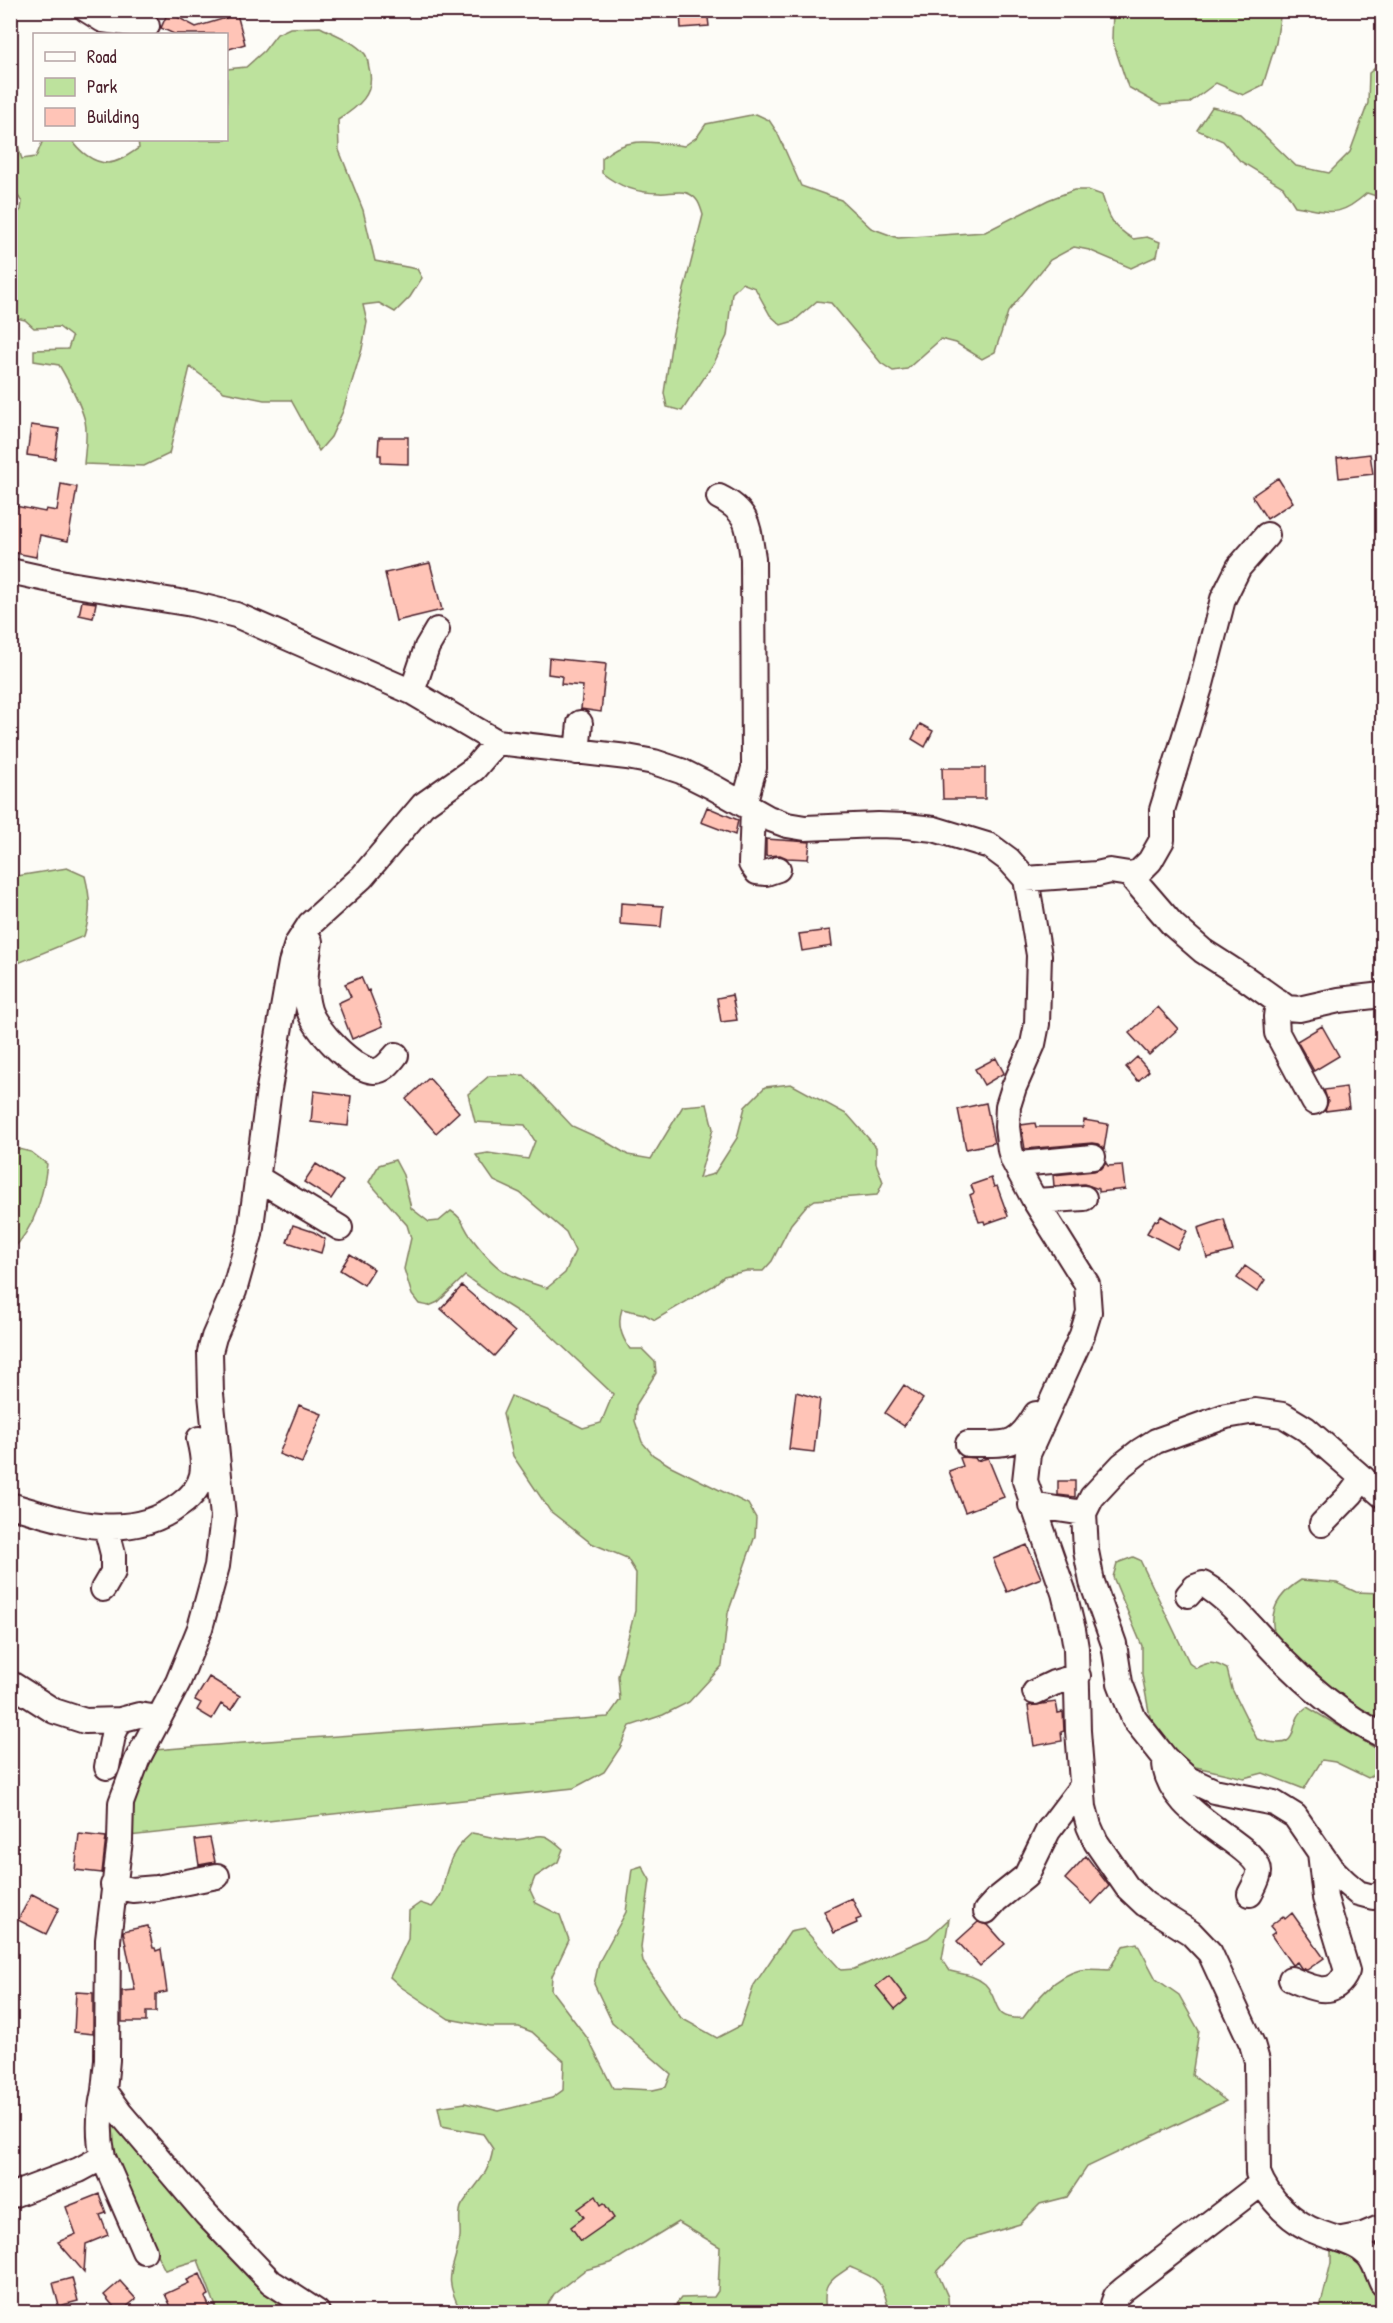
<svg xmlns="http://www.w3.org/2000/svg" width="1393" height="2323" font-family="'Patrick Hand',sans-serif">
<rect width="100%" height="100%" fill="#fdfcf7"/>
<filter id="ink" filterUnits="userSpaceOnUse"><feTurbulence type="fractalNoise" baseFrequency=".0167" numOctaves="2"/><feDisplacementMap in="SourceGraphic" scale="12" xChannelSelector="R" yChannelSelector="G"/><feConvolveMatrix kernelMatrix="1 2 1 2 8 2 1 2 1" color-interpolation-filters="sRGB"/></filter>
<g filter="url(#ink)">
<path fill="#bde29d" stroke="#848064" stroke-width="1.5" d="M1113,11V10L1281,11L1276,43L1263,85L1243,95L1216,83L1189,103L1160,105L1128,87L1112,39Z
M320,27C334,34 354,41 365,54C368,58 368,64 369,68C376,94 358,107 338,120L339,150L363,210L375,261L417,269L422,278L410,297L395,312L379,303L363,305L367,322L362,349L343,411L331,437L319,451L291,400H264L224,392L190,367L169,454L144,466L84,464C85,450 88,435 85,421C80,402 69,382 59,365L34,361V350L68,349L72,337L59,327L34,328L25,320L11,317V219L21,210L22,202L11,186V118H14C18,132 16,145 22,159L36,157L43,140H72C79,151 93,163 108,163C119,163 131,153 139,148L138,140H226L227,69L246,67L264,51L277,34L290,28Z
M1382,62V198L1367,193C1338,219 1331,212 1295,206L1283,187L1240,161L1223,141L1197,130L1212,107L1242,114L1296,166L1329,173L1350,152L1368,103L1369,73Z
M756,114L769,120L777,132L801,186L841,200L871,228L898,238L985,232L1048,200L1074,190H1088L1102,195C1109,218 1112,226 1133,239L1147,237L1160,242L1157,256L1131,268L1089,250L1074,247L1050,260L1008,312L995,352L982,359L956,343L941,339L907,369L893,371L881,363L831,303L817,301L794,321L781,325L770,315L755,288L742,283L732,293L727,336L714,363L682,411L667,407L664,393L673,333L703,215C700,205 698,197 687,193C679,190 667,194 659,193C637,193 618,186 602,173V158C627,135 653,142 684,146L697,137L706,124Z
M67,868L85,876C91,900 91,913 84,936L11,966V877Z
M524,1075L572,1126L603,1140L628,1155L651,1159L683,1106L707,1104L713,1129L699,1178L714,1174L737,1138L745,1107L765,1087L791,1084L848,1115L876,1147V1163L883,1182L877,1195L815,1200L806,1206L791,1224L772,1261L763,1271H746L724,1276L713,1286L655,1320L644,1314L622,1309C617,1324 621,1336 630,1349H642L655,1362L656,1373L636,1405L635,1421L642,1442L653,1455L669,1465L748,1504L756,1518L755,1536L728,1613L722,1666L689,1702L663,1715L630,1726L620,1748L604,1772L574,1788L129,1836L127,1815L153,1750C304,1737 456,1729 608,1717L620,1700L618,1676L635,1611L636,1573L627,1558L591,1543L550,1511L513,1456L503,1414L511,1396L547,1410L583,1428L601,1423L613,1394L542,1327L502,1302L465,1276L438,1302L429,1306L419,1304L412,1295L404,1269L411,1238L407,1225L369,1182L379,1165L395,1160L403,1175L411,1208L429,1222L439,1221L451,1211C464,1219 462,1225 471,1237C497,1272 505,1275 547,1288L565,1273L575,1251L566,1232L520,1193L494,1181L476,1155L488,1153L528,1159L535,1141L525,1125L475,1122L468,1094L489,1076Z
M11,1147L31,1152L47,1164C43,1197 35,1228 11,1251Z
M1133,1557L1140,1560L1190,1664L1196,1668C1209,1661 1214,1662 1227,1669L1232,1689L1257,1739C1308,1754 1283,1723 1307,1707L1372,1746L1382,1755V1768L1368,1778L1335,1762L1322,1760L1304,1789L1263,1773L1244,1778L1196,1767L1183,1761L1150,1717L1142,1675V1646L1113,1577L1117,1563Z
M1301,1580L1337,1583L1356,1592L1382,1593V1715L1368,1720C1362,1716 1354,1713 1349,1708C1339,1700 1333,1689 1324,1680C1317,1674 1308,1671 1300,1665C1265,1639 1262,1604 1301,1580Z
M472,1833C485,1835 502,1841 515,1840C542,1838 539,1827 563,1849L558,1862L535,1877L530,1890L536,1903L560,1915L569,1940L552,1976L551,1990L588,2039L613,2088L653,2090L666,2087L671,2074L612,2022L594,1984L599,1962L626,1912L632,1869L642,1866L650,1880L641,1947L643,1962L681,2018L717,2038L740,2026L754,1985L790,1932L804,1929L841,1970L854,1969L928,1938L949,1919L942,1959L950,1971C962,1974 975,1975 985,1984C1001,2001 990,2020 1023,2018C1037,1999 1055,1976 1080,1970C1089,1968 1100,1970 1109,1970L1123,1946L1137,1943L1156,1979L1179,1995L1199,2031L1192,2075L1226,2101L1087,2167L1067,2197L1040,2204L1020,2224L967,2240L937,2272L948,2297L949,2312H889C883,2280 879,2280 850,2267C828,2282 822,2284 826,2312H672V2309L681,2298L714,2297L718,2291L720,2247L678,2222L611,2263L585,2270L554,2294L543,2312H461C442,2273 453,2276 460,2237C461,2227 457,2213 462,2205C476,2182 488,2178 493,2149L483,2134L442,2126L438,2107L465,2103L499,2111L552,2098L563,2090L564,2061L532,2032L519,2027H491L449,2019L401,1987L390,1977L408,1939L409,1911L420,1903L432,1907C447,1890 441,1886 448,1867C452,1854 461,1842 472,1833Z
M105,2105L298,2312H218L198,2260L165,2270L132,2207L108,2150Z
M1331,2244L1362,2257L1377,2288L1381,2312H1319L1331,2263Z"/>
<path fill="#ffc4b7" stroke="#4a1f2b" stroke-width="1.5" d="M226,10H236L245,44L226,50V34H174L161,28L168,12L196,27L226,18Z
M680,10H707L709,26L681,28Z
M31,425L59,429L55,459L27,455Z
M379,437H408V464L381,463V455H378Z
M1370,454L1373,474L1339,478L1337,458Z
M1278,478L1293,502L1267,519L1252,496Z
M61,484L77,487L68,541L40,535L36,557L10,552L13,527L10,526V505L45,512L46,509L57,511Z
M430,563L442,610L396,621L385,573Z
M82,601L96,603L93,618L79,615Z
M549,658L606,664L601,712L581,709L583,686L561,684L562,676L548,674Z
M920,724L933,731L925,747L912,739Z
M942,768H985V799H943Z
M707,807L738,820L735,835L701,822Z
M766,839L810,842L808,859L787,858L780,855L766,856Z
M621,903L663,906L661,927L620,924Z
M830,930L832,946L802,951L799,934Z
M361,977L367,991L369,990L383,1026L352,1039L338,1003L351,997L345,984Z
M732,995L737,1020L721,1022L717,998Z
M1158,1007L1178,1029L1149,1055L1129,1033Z
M1322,1026L1339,1056L1314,1071L1297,1041Z
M1137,1057L1149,1071L1138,1081L1126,1067Z
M996,1058L1004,1073L984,1085L975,1069Z
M429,1078L459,1112L436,1133L406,1099Z
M1346,1087L1349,1108L1325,1111L1328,1102L1324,1090Z
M314,1091L351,1096L348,1126L311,1122Z
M986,1103L994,1143L966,1149L958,1109Z
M1084,1120L1108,1124L1104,1149L1098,1144L1092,1143L1025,1149L1021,1125L1035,1123L1036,1127H1083Z
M1106,1163L1108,1166L1122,1165L1125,1189L1099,1192V1189L1084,1184L1054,1186L1053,1175L1094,1171L1102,1168Z
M316,1164L343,1181L331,1199L304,1182Z
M991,1178L994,1187L997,1186L1008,1216L985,1224L984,1221L979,1222L970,1195L974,1193L971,1185Z
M1161,1216L1187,1231L1177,1249L1147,1233L1155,1220L1158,1221Z
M1224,1219L1233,1251L1207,1258L1198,1228Z
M293,1225L314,1232L325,1239L321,1253L287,1242Z
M350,1254L374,1269L364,1285L340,1270Z
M1245,1266L1265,1280L1257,1292L1237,1278Z
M462,1286L515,1332L494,1356L441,1309Z
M904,1385L923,1399L904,1426L885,1413Z
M796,1392L820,1399L814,1452L789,1449Z
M299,1405L322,1414L302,1463L279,1454Z
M963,1457L975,1458L977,1461L988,1458L1004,1497L965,1512L949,1471L963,1466L960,1458Z
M1058,1481H1075V1497L1058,1495Z
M1027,1545L1041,1578L1007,1592L993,1559Z
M209,1677L240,1696L231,1710L221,1704L212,1719L197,1710L201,1703L195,1700Z
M1056,1702L1058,1713L1063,1712L1064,1731L1061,1732L1062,1741L1034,1746L1028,1706Z
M79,1834L106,1837L102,1873L75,1870Z
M210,1838L215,1862L199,1865L195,1840Z
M1086,1856L1109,1886L1092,1904L1065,1879Z
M32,1894L59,1908L46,1934L18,1920Z
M852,1898L861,1918L856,1920L857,1923L834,1933L824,1911Z
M1292,1913L1324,1958L1307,1970L1301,1968L1297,1962L1292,1965L1271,1935L1275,1932L1270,1926L1283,1916L1285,1919Z
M978,1922L988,1925L1005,1944L980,1966L957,1941Z
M148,1926L153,1948H155L156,1951L161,1949L167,1992L156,1994V2012H146V2022H122V1991L135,1990L123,1931Z
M889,1976L907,1999L895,2009L876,1986Z
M76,1992L93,1993V2034L74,2032Z
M99,2194L106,2213L100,2215L108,2235L86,2244L84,2272L58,2242L76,2234L66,2207Z
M596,2196L601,2205L604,2203L614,2218L581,2241L571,2227L584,2217L578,2209Z
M200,2274L209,2295L205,2297L212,2312L174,2313L165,2294L189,2283L187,2280Z
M72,2278L78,2301L59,2306L53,2283Z
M120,2281L136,2299L119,2313L104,2295Z"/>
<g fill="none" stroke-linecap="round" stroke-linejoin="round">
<defs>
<path id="minor" d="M87,10L103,20L147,26
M719,497C750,512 748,528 753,558L754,768L744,804
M10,571L69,584L192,604L236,615L412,692L497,742L627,757L654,762L681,771L713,787L768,818L787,825L805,828L878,825L906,826L934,829L990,846L1009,860L1026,879L1039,955L1037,1024L1033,1044L1014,1087L1008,1106L1007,1127L1010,1150L1013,1160L1035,1201L1087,1284L1089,1312L1082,1335L1028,1454L1025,1481L1064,1593L1073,1630L1076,1648L1078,1731L1084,1807L1089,1826L1096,1842L1127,1887L1145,1904L1191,1933L1210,1953L1252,2044L1257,2061L1258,2173C1268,2199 1293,2224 1320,2233C1335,2239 1355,2242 1367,2254C1374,2260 1378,2274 1382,2283
M412,692L427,647L437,630
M577,752L580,723
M753,810L751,864L757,872L766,873L778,869
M1129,874L1139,872L1150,861L1162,840V810L1201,684L1223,599L1239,567L1267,535
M1026,879L1097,874L1110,871L1129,874L1173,925L1203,951L1245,978L1287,1008L1299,1009L1339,1000L1382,995
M310,941C307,964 302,987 309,1010C315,1029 353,1070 374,1071C384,1071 390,1062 396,1055
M1278,1001L1276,1017L1277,1033L1314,1102
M1013,1160L1020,1164L1093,1157
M259,1179L340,1228
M1035,1201L1084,1198
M968,1444C1006,1443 1015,1450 1036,1414
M1382,1495L1306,1429L1283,1415L1255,1411L1226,1416L1156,1441L1140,1451L1122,1465L1092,1497L1084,1513L1086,1551L1092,1582L1114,1644L1120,1683L1134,1719L1165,1758L1188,1779L1214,1791L1274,1803L1295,1816L1330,1867L1345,1882L1358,1893L1373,1897L1382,1893
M10,1505C67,1522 129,1544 181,1504C206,1486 206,1467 199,1439
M1031,1505L1084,1513
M1322,1524L1351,1494L1363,1478
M103,1589L113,1572V1554L106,1527
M1188,1595L1195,1587L1203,1584C1230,1600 1249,1625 1270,1647C1302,1681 1340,1715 1382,1735
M10,1683L54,1711L85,1721L120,1720L139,1715L159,1718
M1035,1692L1054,1683L1078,1676
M1165,1758C1162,1815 1260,1844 1259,1872C1259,1878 1253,1888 1250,1894
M107,1767L113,1735L120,1720
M113,1885L132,1890L157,1888L217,1876
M986,1911L996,1900L1026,1876L1048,1831L1082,1786
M1291,1979C1314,1989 1335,1999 1347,1971L1325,1898L1320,1852
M104,2091C99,2113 98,2135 103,2157L144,2251
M10,2196L79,2170L103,2157
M1342,2239L1363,2235L1382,2227
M1113,2304L1116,2296L1124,2289L1262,2183
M317,2312L271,2282L206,2214L120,2113L104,2091L107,2060L108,1940L120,1840L121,1803L137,1760L178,1682L200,1628L217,1566L223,1517L211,1394L210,1352L214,1337L234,1291L250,1234L269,1089L291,963L297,944L310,924L362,877L423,805L474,769L497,742"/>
</defs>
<use href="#minor" stroke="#4a1f2b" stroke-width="28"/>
<use href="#minor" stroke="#fdfcf7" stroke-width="24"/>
</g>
</g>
<rect width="1393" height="2323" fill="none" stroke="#fdfcf7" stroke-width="36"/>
<rect x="18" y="18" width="1357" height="2287" fill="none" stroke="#4a1f2b" stroke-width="2" filter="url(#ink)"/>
<rect x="33" y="33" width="195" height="108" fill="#fdfcf7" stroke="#b5a4a5" stroke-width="1.5"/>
<rect x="45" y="52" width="30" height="9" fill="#fdfcf7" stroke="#b5a4a5" stroke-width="1.5"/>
<text x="87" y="63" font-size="18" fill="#4a1f2b">Road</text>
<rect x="45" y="78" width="30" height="18" fill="#bde29d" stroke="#b5a4a5" stroke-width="1.5"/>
<text x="87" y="93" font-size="18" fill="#4a1f2b">Park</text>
<rect x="45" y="108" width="30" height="18" fill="#ffc4b7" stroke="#b5a4a5" stroke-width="1.5"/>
<text x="87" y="123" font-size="18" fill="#4a1f2b">Building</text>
</svg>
